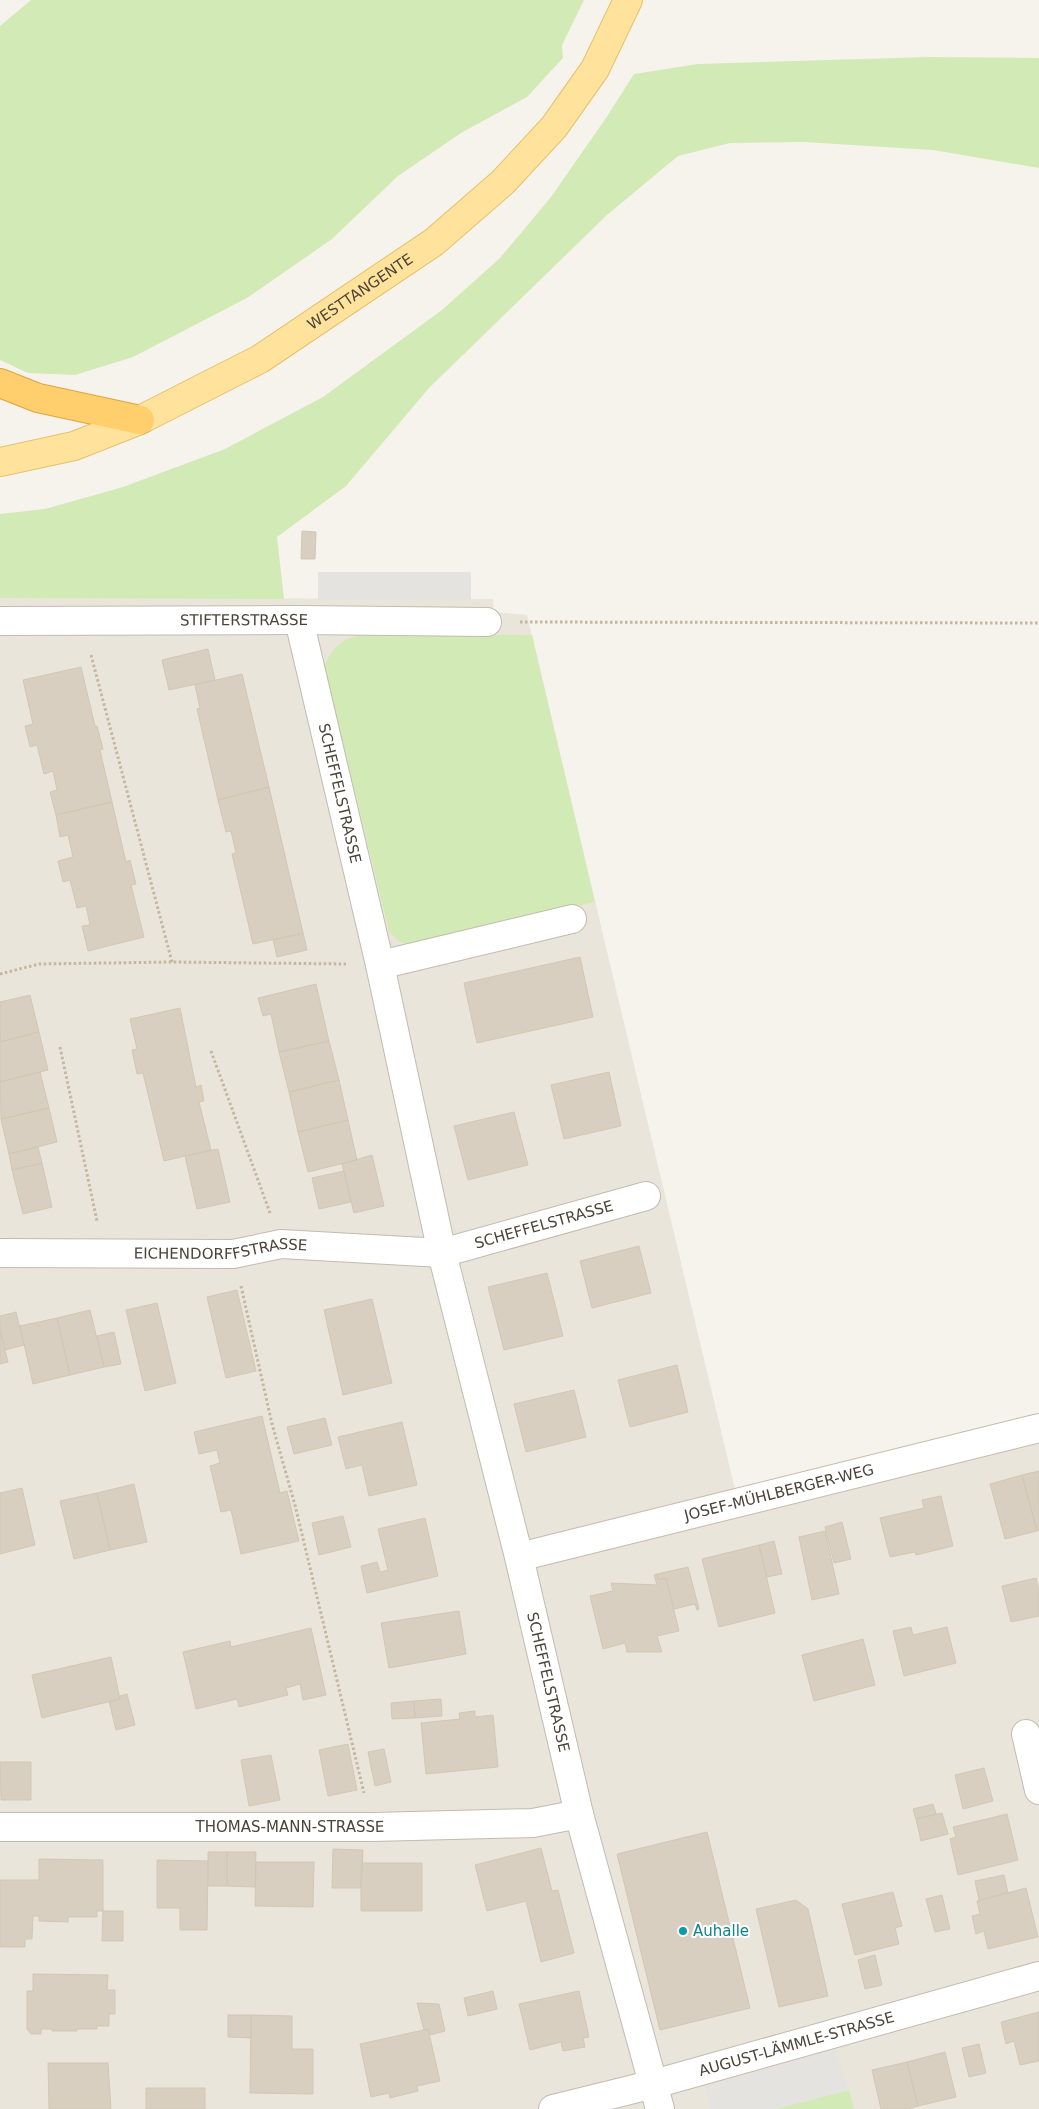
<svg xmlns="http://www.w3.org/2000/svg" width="1039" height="2109" font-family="'DejaVu Sans',sans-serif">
<rect width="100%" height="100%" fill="#f6f3ec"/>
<path fill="#eae5da" d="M0,598L493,599L494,612L527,615L738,1502L1039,1423V2109H0Z"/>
<path fill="#d2eab5" d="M31,0H584L562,45L563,58L527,97L461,133L398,176L332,239L247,298L133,357L75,375L28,373L0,360V26Z
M929,57L1039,58V168L933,150L804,142L730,143L678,156L607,215L429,388L346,486L277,537L284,599L0,598V514L45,509L123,487L225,449L323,397L442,310L500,258L551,197L606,118L634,74L698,64Z
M370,634L532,635L595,902L409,945L398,941L389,931L324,665C337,642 344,637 370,634Z
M849,2090L854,2109H775Z"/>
<path fill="#e5e3e0" d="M318,572H471V600H318Z
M831,2034L849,2090L775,2109H711L699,2070Z"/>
<path fill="#d8cfc1" stroke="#d3c7b4" d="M302,531L316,532L315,559H301Z
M208,649L215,680L169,690L162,660Z
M81,667L95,726H97L103,749L100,750L112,802L56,815L50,792L57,790L53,771L44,774L37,745L30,747L25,726L33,724L23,680Z
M242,674L269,787L218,800L197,709L200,708L195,685Z
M269,787L303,933L253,944L232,854L236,853L231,831L226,832L218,800Z
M112,802L126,862L130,860L136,884L131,885L144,937L88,951L82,926L90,925L86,906L77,908L70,880L63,882L58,861L73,857L68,835L60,837L56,815Z
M303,933L307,950L277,957L273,940Z
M580,957L593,1017L477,1043L464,983Z
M316,984L329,1041L279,1052L271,1014L263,1016L258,998Z
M30,995L39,1032L0,1042V1002Z
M180,1008L196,1087L201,1085L204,1101L199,1102L211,1150L164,1161L143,1073L137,1074L132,1050L137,1049L130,1019Z
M39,1032L48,1070L0,1082V1042Z
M329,1041L339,1080L289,1092L279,1052Z
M40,1072L49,1108L1,1119L0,1080V1082Z
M609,1072L621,1126L564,1139L551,1085Z
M339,1080L348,1120L298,1132L289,1092Z
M49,1108L57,1142L9,1154L1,1119Z
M514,1112L528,1165L468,1180L454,1126Z
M348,1120L357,1160L308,1172L298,1132Z
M38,1147L42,1163L12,1170L9,1154Z
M218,1149L230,1202L197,1209L185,1156Z
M372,1155L384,1206L354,1213L342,1164Z
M42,1163L52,1207L23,1214L12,1170Z
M344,1171L351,1202L319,1209L312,1178Z
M639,1246L651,1293L592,1308L580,1261Z
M547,1273L563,1336L504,1350L488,1287Z
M237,1290L256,1371L226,1378L207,1297Z
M372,1299L392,1383L343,1395L324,1310Z
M157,1303L176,1383L145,1391L126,1310Z
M90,1310L104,1367L70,1375L57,1318Z
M16,1312L24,1345L5,1350L0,1329V1316Z
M57,1318L70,1375L33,1384L20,1326Z
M0,1331L8,1362L0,1364Z
M114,1332L121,1364L104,1367L97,1336Z
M677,1365L688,1412L630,1427L618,1380Z
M574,1390L586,1437L526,1452L514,1404Z
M262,1416L280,1493L287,1491L299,1541L241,1554L231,1510L221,1512L210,1466L220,1463L217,1450L199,1454L194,1432Z
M325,1418L332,1445L294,1454L287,1427Z
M402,1422L417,1485L369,1496L362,1465L346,1469L338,1437Z
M1039,1471V1530L1037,1531L1022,1475Z
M1022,1475L1037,1531L1005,1539L990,1484Z
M134,1484L147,1542L110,1550L97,1493Z
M22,1488L35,1545L0,1554V1493Z
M97,1493L110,1550L74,1559L60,1501Z
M941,1496L953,1546L916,1555L915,1552L890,1557L880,1518L924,1508L922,1500Z
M343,1516L351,1547L319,1555L312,1523Z
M425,1518L438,1576L367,1593L361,1566L377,1562L380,1572L388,1570L378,1529Z
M842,1522L851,1559L834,1563L825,1527Z
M825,1531L839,1594L812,1600L799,1537Z
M774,1541L782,1574L767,1577L759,1545Z
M759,1545L775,1613L719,1627L702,1559Z
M688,1567L699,1609L697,1610L695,1604L674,1609L666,1578L658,1580L657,1574Z
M657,1574L658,1580L666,1578L679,1631L657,1636L662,1652H627L625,1643L603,1649L590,1596L613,1591L611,1583L657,1585L654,1575Z
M1036,1578L1039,1592V1616L1011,1622L1002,1586Z
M459,1611L466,1654L389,1668L381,1623Z
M911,1627L913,1635L947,1627L956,1663L904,1676L893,1631Z
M311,1628L326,1695L303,1700L300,1684L286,1688L288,1695L239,1707L237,1699L196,1709L183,1652L230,1641L231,1647Z
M863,1639L875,1685L814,1701L802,1655Z
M111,1657L120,1699L42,1718L32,1675Z
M127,1694L135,1725L116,1730L109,1701L120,1699V1696Z
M441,1699L442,1716L415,1718L414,1701Z
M414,1701L415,1718L392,1719L391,1703Z
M475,1711V1717L493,1715L498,1767L426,1774L421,1723L460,1719L459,1713Z
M348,1744L357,1790L328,1796L319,1750Z
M384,1749L391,1782L375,1786L368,1752Z
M271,1755L280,1800L249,1806L241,1760Z
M0,1762H31V1800H1Z
M984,1768L993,1801L963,1809L955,1775Z
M933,1804L936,1814L916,1819L913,1809Z
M942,1813L948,1834L921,1841L916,1819Z
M1007,1814L1018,1860L958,1875L950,1839L956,1837L953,1827Z
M707,1832L750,2008L660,2030L617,1854Z
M541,1848L552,1891L558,1890L574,1953L541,1962L526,1901L487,1911L475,1865Z
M333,1849L363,1850L361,1888H332Z
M208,1852H227V1886H208Z
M227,1852H256L255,1887L227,1886Z
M39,1859L103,1860V1911H97V1917H68V1922L39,1921V1916H33L32,1939H25V1947H0V1880H39Z
M157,1860L208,1861L207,1930H180V1908H157Z
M256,1862H314L313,1907L255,1906Z
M361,1863H422V1911H361Z
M1004,1875L1008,1893L979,1900L975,1881Z
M1026,1888L1038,1937L988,1949L984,1931L976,1934L972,1916L980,1914L977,1901Z
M893,1892L902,1926L895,1928L899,1944L855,1955L842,1904Z
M942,1895L950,1929L935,1932L926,1899Z
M796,1900L808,1909L828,1996L779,2007L756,1909Z
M103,1911H123V1941H102Z
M875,1955L882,1985L865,1989L858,1960Z
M33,1974L108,1975L107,1990H115V2014H109V2026H97V2029H77V2031H52V2029H41V2034H31L27,2029V1991H33Z
M493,1991L497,2009L468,2016L464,1998Z
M579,1991L589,2037L583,2038L585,2047L563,2051L561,2042L530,2050L519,2004Z
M417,2003L439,2004L445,2031L430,2035L428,2029L424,2030Z
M1039,2012V2061L1020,2065L1014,2041L1006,2044L1001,2022Z
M228,2015H251V2038L228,2037Z
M251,2015L292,2016V2049H313V2094L250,2093Z
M428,2029L440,2081L417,2086L418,2091L390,2098L389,2093L371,2097L360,2044Z
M979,2044L986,2073L969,2077L962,2048Z
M945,2052L956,2097L918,2106L907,2062Z
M907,2062L918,2106L908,2109H881L872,2070Z
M48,2063H108L111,2109H49Z
M146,2088H205V2109H146Z"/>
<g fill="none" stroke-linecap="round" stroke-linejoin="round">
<defs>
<g id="minor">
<path id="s1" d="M299,620L380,965L442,1253L519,1557L579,1814L660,2109"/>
<path id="s2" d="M0,621L299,620L487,622"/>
<path d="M380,965L572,919"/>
<path id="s3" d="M0,1253L233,1254L281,1244L442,1253L646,1196"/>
<path id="s4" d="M519,1557L1039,1428"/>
<path d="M1026,1734L1039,1790"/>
<path id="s5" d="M0,1827H373L533,1823L579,1814"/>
<path id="s6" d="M553,2109L654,2084L1039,1976"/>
</g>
<g id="major">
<path id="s7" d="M0,462L74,446L140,420L260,359L434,242L503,182L554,127L595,69L628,0"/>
</g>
<path id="highway" d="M0,383L38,398L140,420"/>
</defs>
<use href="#minor" stroke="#c2bbae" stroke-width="30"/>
<use href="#major" stroke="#e6c16a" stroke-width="30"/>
<use href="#highway" stroke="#e0a43c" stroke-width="30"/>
<path stroke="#c4b79f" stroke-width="3" stroke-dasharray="2.5 2.5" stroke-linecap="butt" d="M520,622L1039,623
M91,655L172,962
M0,974L39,964L172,962L346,964
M60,1047L97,1221
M211,1051L270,1213
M241,1286L272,1424L295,1505L364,1793"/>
<use href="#minor" stroke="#fff" stroke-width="28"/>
<use href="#major" stroke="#ffe39c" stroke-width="28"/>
<use href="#highway" stroke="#ffcf6e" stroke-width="28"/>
</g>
<circle fill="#0f9aa8" stroke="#fff" stroke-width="2" cx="683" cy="1931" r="5"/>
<g text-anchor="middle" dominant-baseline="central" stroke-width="4" stroke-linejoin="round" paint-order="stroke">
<g font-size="15" fill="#4b4439" stroke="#fff">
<text stroke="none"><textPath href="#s7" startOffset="402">WESTTANGENTE</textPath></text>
<text stroke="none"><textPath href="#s2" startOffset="244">STIFTERSTRASSE</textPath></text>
<text stroke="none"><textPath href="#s1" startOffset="178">SCHEFFELSTRASSE</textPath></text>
<text stroke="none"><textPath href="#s3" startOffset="549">SCHEFFELSTRASSE</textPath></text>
<text stroke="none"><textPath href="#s3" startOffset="221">EICHENDORFFSTRASSE</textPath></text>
<text stroke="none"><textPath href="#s4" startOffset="268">JOSEF-MÜHLBERGER-WEG</textPath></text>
<text stroke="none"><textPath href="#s1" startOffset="1091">SCHEFFELSTRASSE</textPath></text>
<text stroke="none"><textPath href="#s5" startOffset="290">THOMAS-MANN-STRASSE</textPath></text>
<text stroke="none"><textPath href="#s6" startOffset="252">AUGUST-LÄMMLE-STRASSE</textPath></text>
</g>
<g font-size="15" fill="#0d838f" stroke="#fff" text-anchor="start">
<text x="693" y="1931">Auhalle</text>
</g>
</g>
</svg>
